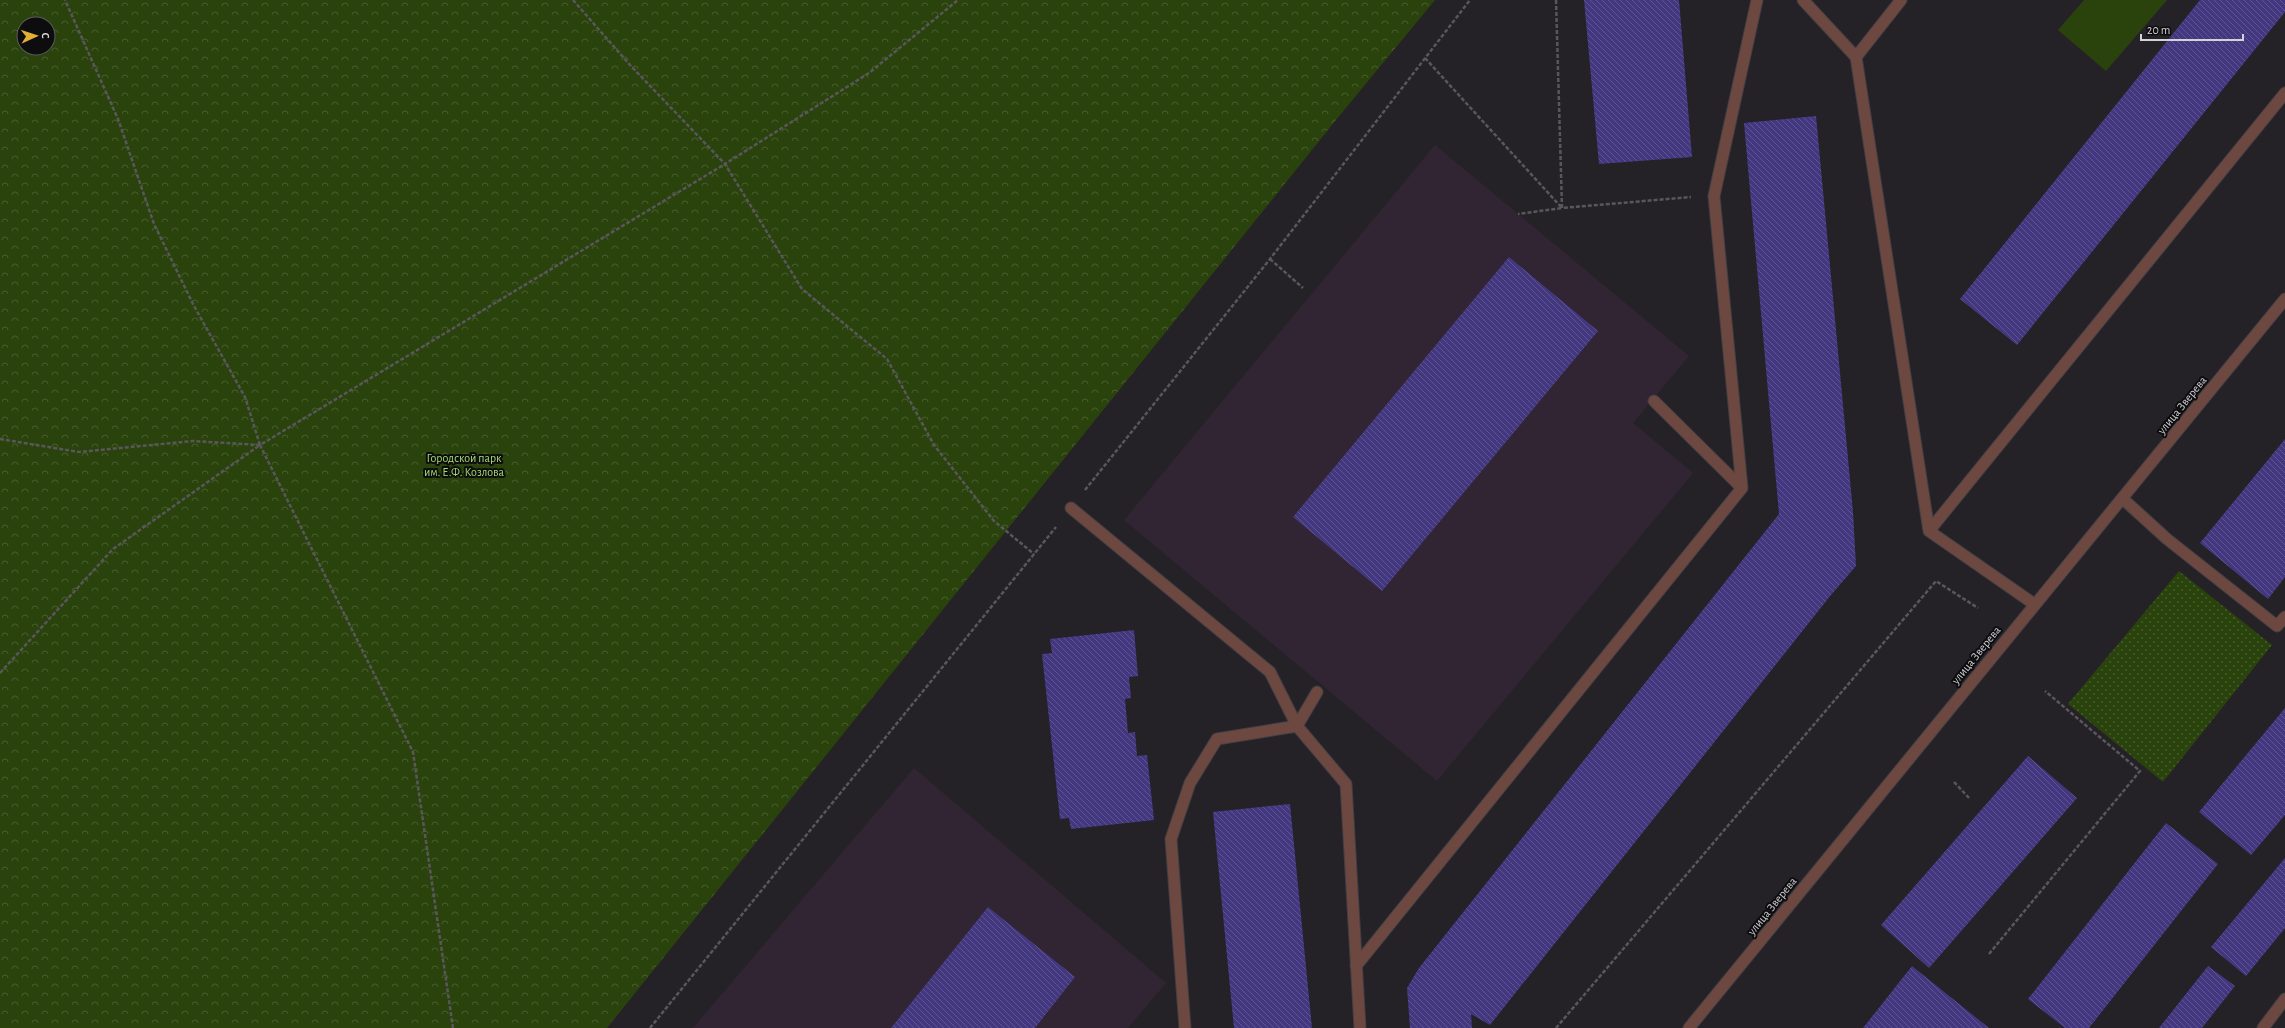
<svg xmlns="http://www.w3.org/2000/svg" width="2285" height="1028" font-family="'Alegreya Sans',sans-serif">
<defs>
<pattern id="grass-dots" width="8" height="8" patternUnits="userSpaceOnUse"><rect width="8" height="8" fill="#2a430c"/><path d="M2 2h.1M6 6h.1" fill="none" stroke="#485d2e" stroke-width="1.8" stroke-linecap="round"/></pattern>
<pattern id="park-crowns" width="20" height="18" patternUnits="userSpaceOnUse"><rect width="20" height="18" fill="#2a430c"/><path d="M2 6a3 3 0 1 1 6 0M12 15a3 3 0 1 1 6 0" fill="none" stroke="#485d2e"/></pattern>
<pattern id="building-back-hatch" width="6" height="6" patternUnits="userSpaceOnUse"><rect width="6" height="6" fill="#433880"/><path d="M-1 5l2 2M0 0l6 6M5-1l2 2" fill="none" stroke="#5d5491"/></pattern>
</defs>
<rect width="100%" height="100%" fill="#242227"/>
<path fill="#322533" d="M1435,145L1689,356L1633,423L1693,473L1437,781L1124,520Z
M914,768L1166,983L1128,1028H693Z"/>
<path fill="url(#grass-dots)" d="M2179,571L2272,645L2163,782L2068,704Z"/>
<path fill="url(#park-crowns)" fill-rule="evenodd" d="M0,0H1435L1340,115L607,1028H0ZM24,24H48V48H24Z"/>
<path fill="#2a430c" d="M2084,0H2167L2106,71L2058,30Z"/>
<path fill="url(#building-back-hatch)" d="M1584,0H1679L1692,157L1599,164Z
M2200,0H2285V12L2017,345L1960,299Z
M1816,116L1853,512L1856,566L1831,595L1490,1025L1471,1014L1472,1028H1410L1407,988L1419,968L1779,514L1744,123Z
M1509,257L1598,331L1382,591L1293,517Z
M2285,439V577L2268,599L2200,543Z
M1134,630L1138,676L1129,677L1131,698L1125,699L1128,733L1135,732L1137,756L1147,755L1154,820L1071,829L1069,818L1060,819L1042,654L1052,653L1050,639Z
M2285,708V815L2251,855L2199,812Z
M2028,756L2077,798L1929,968L1881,925Z
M1290,804L1312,1028H1234L1213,812Z
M2166,823L2218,864L2089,1028H2065L2028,999Z
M2285,858V928L2246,976L2211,947Z
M988,907L1075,977L1035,1028H891Z
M1912,966L1989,1028H1863Z
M2208,966L2235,986L2202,1028H2159Z"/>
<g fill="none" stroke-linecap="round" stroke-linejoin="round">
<defs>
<path id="service" d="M1803,0L1856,57L1929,531
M1856,57L1901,0
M1654,401L1742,488
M2123,499L2167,539L2277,626L2285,617
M1071,508L1270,672L1297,726L1317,692
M2034,604L1929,531L2285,93
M1356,966L1742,488L1714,196L1757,0
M1185,1028L1171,839L1190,783L1217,739L1297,726L1346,784L1360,1028
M2263,1028L2285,999"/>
<path id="tertiary" d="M1689,1028L2285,299"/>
</defs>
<use href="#service" stroke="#403e43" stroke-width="13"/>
<use href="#tertiary" stroke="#403e43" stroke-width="13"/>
<path stroke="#59575c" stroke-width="2.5" stroke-dasharray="4 2" stroke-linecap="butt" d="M573,0L630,65L725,164L869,73L958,0
M1556,0L1562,208L1691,197
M1425,58L1562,208L1518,214
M1270,259L1303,288
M0,439L79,452L193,441L260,445
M1085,490L1270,259L1470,0
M0,673L113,549L260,445L245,397L194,306L154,224L118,119L65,0
M1954,782L1969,798
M1989,954L2140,771L2045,691
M453,1028L413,752L260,445L725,164L802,289L887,359L934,445L994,521L1034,554
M650,1028L1056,527
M1556,1028L1936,581L1978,608"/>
<use href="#service" stroke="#6d4840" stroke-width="11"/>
<use href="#tertiary" stroke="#6d4840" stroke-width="11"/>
</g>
<g text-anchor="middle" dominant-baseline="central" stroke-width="4" stroke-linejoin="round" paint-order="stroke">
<g font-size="12" fill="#d3d2d5" stroke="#0d0c0e">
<text transform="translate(2182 405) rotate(-51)">улица Зверева</text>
<text transform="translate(1976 655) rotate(-51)">улица Зверева</text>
<text transform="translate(1772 906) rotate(-51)">улица Зверева</text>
</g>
<g font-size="12" fill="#a5db72" stroke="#0d0c0e">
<text x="464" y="458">Городской парк<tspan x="464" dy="14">им. Е.Ф. Козлова</tspan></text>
</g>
</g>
<g transform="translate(36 36) rotate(87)"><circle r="19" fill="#0d0c0e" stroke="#5c5b5e"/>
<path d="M0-3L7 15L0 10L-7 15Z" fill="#e1af34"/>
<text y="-6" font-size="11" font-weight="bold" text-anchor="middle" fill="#d3d2d5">С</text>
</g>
<path d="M2141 34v6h102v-6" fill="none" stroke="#d3d2d5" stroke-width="2"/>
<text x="2147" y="34" font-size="12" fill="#d3d2d5" stroke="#0d0c0e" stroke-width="3" paint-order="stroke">20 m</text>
</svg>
